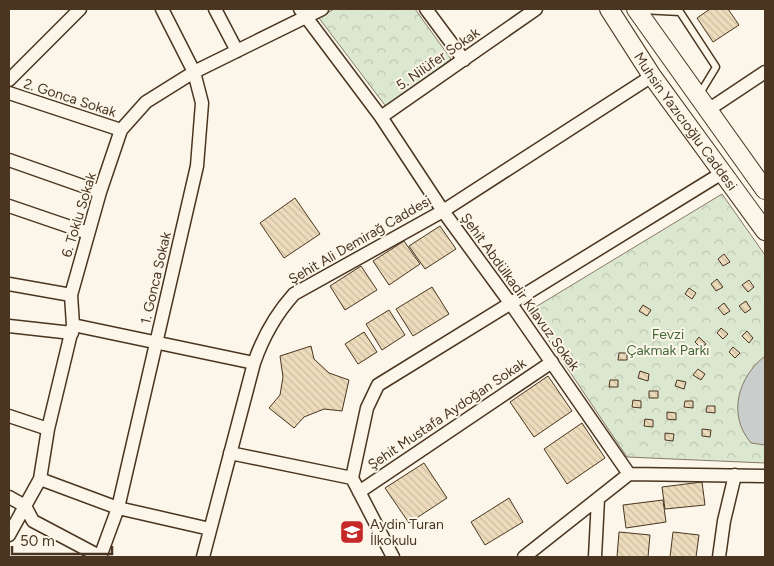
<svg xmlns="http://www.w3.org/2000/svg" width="774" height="566" font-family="Figtree,sans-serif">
<defs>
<pattern id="park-crowns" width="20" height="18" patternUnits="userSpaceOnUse" patternTransform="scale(1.25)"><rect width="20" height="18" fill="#dce7d0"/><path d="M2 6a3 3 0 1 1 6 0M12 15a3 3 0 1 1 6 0" fill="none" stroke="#bec7b2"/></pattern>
<pattern id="building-back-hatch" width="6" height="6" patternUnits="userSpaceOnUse" patternTransform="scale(1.25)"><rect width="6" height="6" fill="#ecdcbc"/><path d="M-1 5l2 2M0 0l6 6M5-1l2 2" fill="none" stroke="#ccbda1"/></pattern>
</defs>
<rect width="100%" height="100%" fill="#fbf6e9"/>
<path fill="url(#park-crowns)" stroke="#887966" d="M334,9H415L451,59L387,108L319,18Z
M722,194L765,255V463L627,457L529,311Z"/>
<path fill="#c9cecd" stroke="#887966" d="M765,356V445L751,443C727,415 738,377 765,356Z"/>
<path fill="url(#building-back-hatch)" stroke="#4a3520" d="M710,9H728L739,25L713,42L697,18Z
M295,198L320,234L284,258L260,223Z
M440,226L456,249L425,269L409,246Z
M404,241L420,264L389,285L373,261Z
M724,254L730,262L723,266L718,259Z
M361,266L377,290L345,310L330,286Z
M717,279L723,287L716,291L711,284Z
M749,280L754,287L748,292L742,285Z
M432,287L449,314L413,336L396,309Z
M689,288L696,293L692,299L685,294Z
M746,301L751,309L745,313L739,306Z
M724,303L730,311L724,315L718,308Z
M643,305L651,310L647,316L639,311Z
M389,310L405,335L382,350L366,324Z
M721,328L728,334L723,339L717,333Z
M747,331L753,338L749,343L742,336Z
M364,332L377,352L358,364L345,344Z
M699,337L706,344L701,348L695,342Z
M311,346L314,359L329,373L349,380L342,411L324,409L304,417L294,428L269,408L280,395L283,377L280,356Z
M733,347L740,353L735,358L729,352Z
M619,353H627V360H618Z
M698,369L705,374L701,380L693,375Z
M640,371L649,374L648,381L638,378Z
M548,376L572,411L534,437L510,402Z
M610,380H618V387H609Z
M677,380L686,382L684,389L675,386Z
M649,391H658V398H649Z
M633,400L641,401V408L632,407Z
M685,401H693V408L684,407Z
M707,406H715V413L706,412Z
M667,412L676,413V420L667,419Z
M645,419L653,420V427L644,426Z
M582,423L605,458L567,484L544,449Z
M702,429L711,430L710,437L702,436Z
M665,433L674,434L673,441L665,440Z
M424,463L447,498L409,523L385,488Z
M702,482L705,505L665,509L662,487Z
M509,498L523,522L485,545L471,522Z
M663,500L666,522L626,528L623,505Z
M619,532L650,535L648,557H617Z
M673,532L699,535L696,557H670Z"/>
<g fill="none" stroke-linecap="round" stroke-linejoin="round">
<defs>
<path id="lane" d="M641,10L680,12L716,67L699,95"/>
<path id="street" d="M215,9L237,51
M300,9L381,117L443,211L511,304L629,474L765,476
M426,9L464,60
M9,80L80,9
M9,93L121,130
M708,110L765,72
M381,117L536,9
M9,160L100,192
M9,206L88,233
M9,284L71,295
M73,325L254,363
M9,326L72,333
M9,416L48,429
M230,453L352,478L393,557
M352,478L367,408L378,385L722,173
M40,479L118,508L210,529
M359,492L552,362
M9,497L25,506L33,521L101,557
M9,535L40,479L48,429L73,325L71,295L100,192L121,130L146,102L194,72L322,9
M100,557L118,508L197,166L202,103L194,72L162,9
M203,557L254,363C263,337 275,315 294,294L443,211L652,76
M524,557L629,474
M595,557L598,499
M719,557L724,521L735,475"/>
<g id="secondary">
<path id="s1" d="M609,9L652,76L765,231"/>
<path d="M636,9L765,190"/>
</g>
</defs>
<use href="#lane" stroke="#4a3520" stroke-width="9"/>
<use href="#street" stroke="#4a3520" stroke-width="15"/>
<use href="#secondary" stroke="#4a3520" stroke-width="20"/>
<use href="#lane" stroke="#fbf6e9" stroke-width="6"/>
<use href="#street" stroke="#fbf6e9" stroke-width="12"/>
<use href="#secondary" stroke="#fbf6e9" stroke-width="18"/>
</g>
<defs>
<symbol id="school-square" viewBox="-11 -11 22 22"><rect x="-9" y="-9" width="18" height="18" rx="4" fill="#c62828" stroke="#fbf6e9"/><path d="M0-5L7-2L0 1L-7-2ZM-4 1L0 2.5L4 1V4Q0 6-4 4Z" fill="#fff"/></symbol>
</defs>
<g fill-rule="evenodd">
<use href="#school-square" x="338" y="518" width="28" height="28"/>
</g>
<g text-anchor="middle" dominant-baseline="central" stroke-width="4" stroke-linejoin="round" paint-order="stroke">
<g font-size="14" fill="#4a3520" stroke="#fbf6e9">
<text transform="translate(438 59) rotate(-35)">5. Nilüfer Sokak</text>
<text transform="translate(70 98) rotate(18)">2. Gonca Sokak</text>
<text stroke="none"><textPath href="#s1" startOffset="136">Muhsin Yazıcıoğlu Caddesi</textPath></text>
<text transform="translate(79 215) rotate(-73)">6. Toklu Sokak</text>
<text transform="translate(360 240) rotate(-30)">Şehit Ali Demirağ Caddesi</text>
<text transform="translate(156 278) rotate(-77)">1. Gonca Sokak</text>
<text transform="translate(520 292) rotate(54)">Şehit Abdülkadir Kılavuz Sokak</text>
<text transform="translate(447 414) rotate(-34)">Şehit Mustafa Aydoğan Sokak</text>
</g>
<g font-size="14" fill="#436837" stroke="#fbf6e9">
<text x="668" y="334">Fevzi<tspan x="668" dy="16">Çakmak Parkı</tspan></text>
</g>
<g font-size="14" fill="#4a3520" stroke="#fbf6e9" text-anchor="start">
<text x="370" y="524">Aydin Turan<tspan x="370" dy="16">İlkokulu</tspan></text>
</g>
</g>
<rect width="774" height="566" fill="none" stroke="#4a3520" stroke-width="20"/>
<path d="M12 546v8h100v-8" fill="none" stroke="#4a3520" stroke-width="2.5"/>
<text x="20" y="546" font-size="15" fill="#4a3520" stroke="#fbf6e9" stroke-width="4" paint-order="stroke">50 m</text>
</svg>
